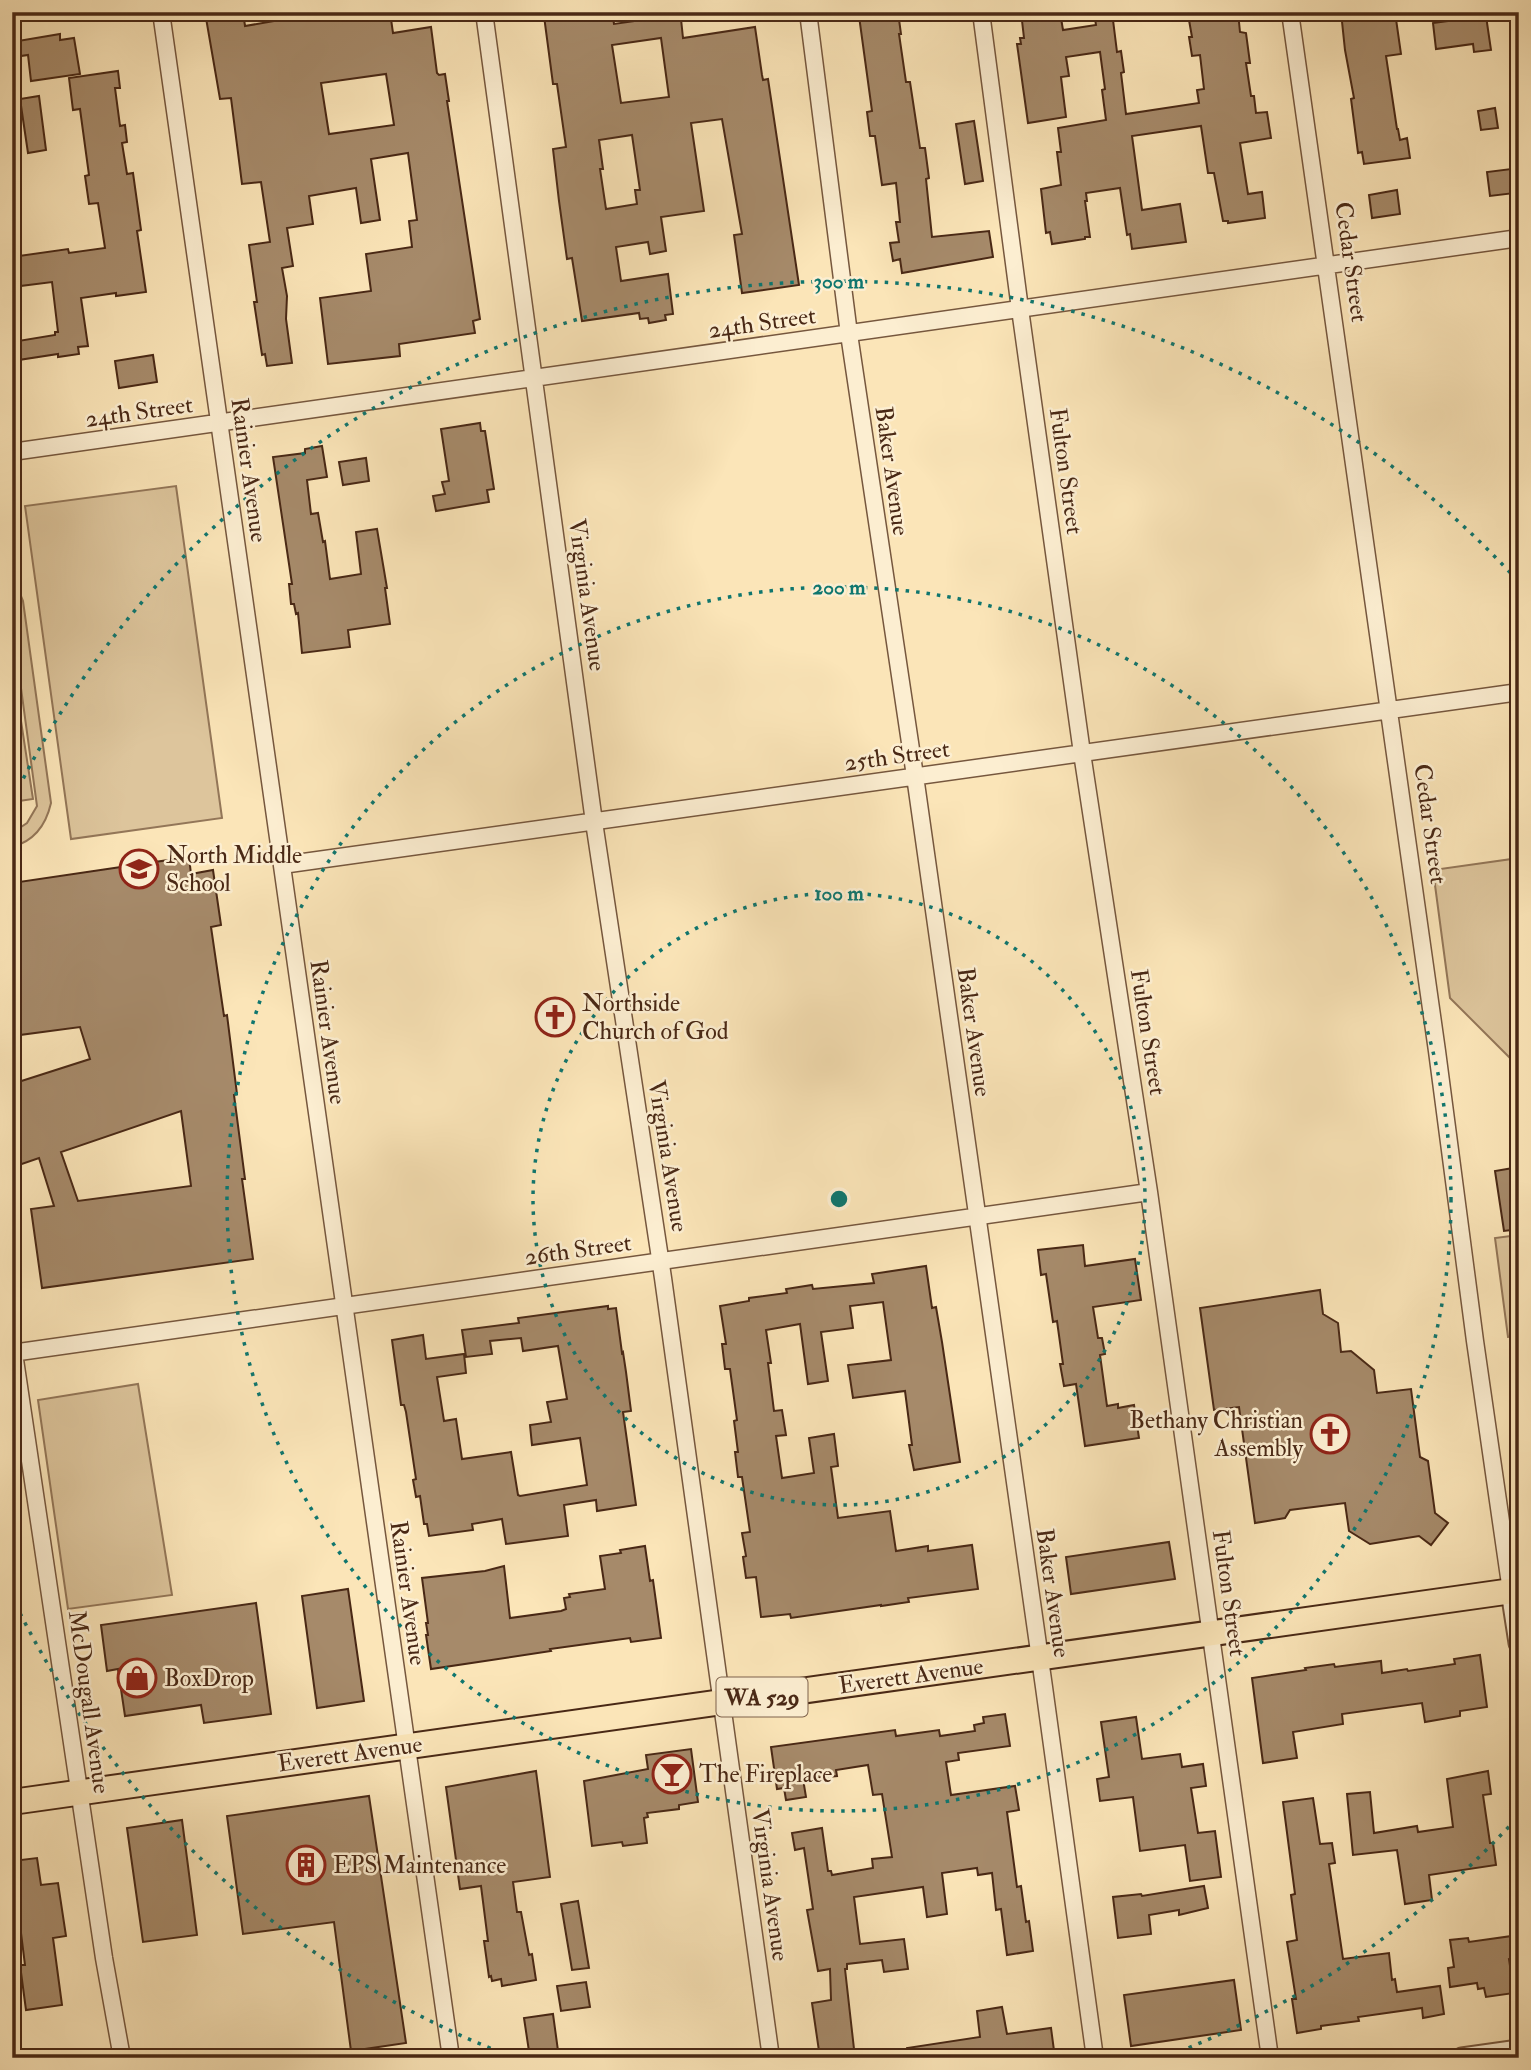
<svg xmlns="http://www.w3.org/2000/svg" width="1531" height="2070" font-family="'IM FELL Double Pica',serif">
<rect width="100%" height="100%" fill="#fbe5b8"/>
<filter id="stains"><feTurbulence type="fractalNoise" baseFrequency=".00286" numOctaves="4"/><feColorMatrix values="0 0 0 0 .2 0 0 0 0 .09 0 0 0 0 .02 0 0 0 .5 -.17"/></filter>
<radialGradient id="worn" r=".72"><stop offset=".6" stop-color="#630" stop-opacity="0"/><stop offset="1" stop-color="#630" stop-opacity=".3"/></radialGradient>
<path fill="#ddc59c" stroke="#937658" stroke-width="2" d="M176,486L222,818L71,839L25,506Z
M12,574L23,601L51,803C46,825 35,841 12,847V833L27,823L37,806L12,622Z
M12,693L21,721L33,799L12,802Z
M1519,858V1067L1450,998L1433,870Z
M1519,1235V1336L1508,1337L1495,1238Z
M138,1384L172,1595L68,1609L38,1400Z"/>
<path fill="#a68a6a" stroke="#492815" stroke-width="2" fill-rule="evenodd" d="M243,12L245,26L286,19L285,12H390L393,33L431,27L437,73L439,75L445,74L449,101H447L480,319L473,321L475,333L399,344L400,356L328,364L320,298L371,291L366,254L412,247L409,221L417,220L408,153L371,159L380,220L361,223L356,188L309,196L313,224L287,228L293,266L282,268L287,296L286,319L292,363L267,366L265,354L262,355L254,302H257L249,245L270,242L261,182L242,184L231,98L220,99L206,18ZM386,74L394,125L329,134L321,83Z
M571,12H612L614,24L657,18V12H676L677,20L681,19L683,38L755,27L762,75L763,80L768,79L799,285L742,293L734,235L742,234L722,119L691,123L704,211L661,217L666,251L650,254L648,242L616,247L621,281L668,274L673,314L665,315L666,320L649,323L648,318L640,319L639,313L582,321L572,258L567,259L559,201L553,149L566,147L557,84H553L544,16ZM661,38L669,97L621,103L612,45ZM632,135L640,190H635L637,204L606,209L600,169H603L599,140Z
M863,12H898L901,34H899L906,82H910L920,148H925L929,178L926,179L932,237L989,231L993,257L902,273L900,259L893,261L890,243L899,242L896,222H900L896,183L882,185L875,136H870L867,112L872,111L859,16L864,15Z
M1021,12H1060L1063,30L1096,25L1094,12H1112L1117,52L1121,51L1124,72L1121,73L1126,114L1199,103L1197,90L1204,89L1200,55L1192,56L1189,37H1192L1189,20L1196,19L1195,12H1238L1240,32L1246,33L1250,63H1246L1251,96H1254L1256,113L1267,112L1271,138L1240,143L1248,194L1262,192L1265,218L1228,223V221H1223L1214,173H1208L1201,126L1132,136L1142,210L1180,204L1186,242L1132,249L1130,234L1127,235L1120,188L1086,193L1087,201H1085L1090,237H1085V239L1052,244L1050,232L1046,233L1041,189L1061,185L1057,152H1061L1058,128L1106,120L1102,90L1105,89L1100,52L1066,57L1069,76L1061,77L1066,117L1028,123L1017,44H1021L1020,38H1024Z
M1341,12H1395L1401,54L1386,56L1397,129H1398L1400,140L1407,138L1410,158L1364,164L1362,152L1358,153L1351,99L1354,98L1345,50Z
M1486,16L1491,50L1474,52L1473,44L1436,49L1433,23Z
M60,34V40L74,38L80,74L31,81L28,55L14,57L12,42Z
M118,71L120,88H115L120,126L125,125L127,142L122,143L127,174L133,173L141,230L137,231L146,292L116,296V293L81,298L88,346L78,347L79,354L58,357V354L12,361V342L55,335V332H58L52,282L12,287V257L68,249L69,253L105,248L98,203L89,204L85,176L89,175L80,109L73,110L69,78Z
M39,96L46,150L28,153L20,99Z
M1495,108L1498,128L1481,130L1478,111Z
M974,121L983,181L965,184L956,124Z
M1511,169L1515,193L1490,196L1487,172Z
M1397,190L1400,214L1372,218L1369,195Z
M153,355L157,382L119,388L115,361Z
M480,423L481,431H485L494,489L487,490L489,502L436,511L433,496L445,494L442,482L449,481L441,429Z
M322,446L327,477L307,480L311,514L318,513L323,542L325,541L330,579L361,574L356,532L377,529L387,588H385L390,624L348,630L350,647L302,653L298,613L296,614L294,604H291L289,584H292L273,457L305,453V449Z
M366,458L369,481L343,485L339,462Z
M189,857L191,874L213,870L221,925L211,927L224,1016L227,1015L237,1094L234,1095L245,1179H242L253,1259L42,1288L31,1209L54,1206L39,1158L16,1166L12,1154V1084L90,1059L80,1027L12,1036V883ZM181,1111L191,1186L78,1201L61,1152Z
M1519,1167V1229L1504,1231L1495,1171Z
M1083,1245L1085,1266L1135,1259L1141,1300L1093,1307L1098,1338H1102L1105,1354L1100,1355L1107,1406L1118,1404V1408L1134,1405L1139,1438L1085,1446L1076,1384L1064,1386L1060,1364H1063L1057,1321L1053,1322L1046,1274L1041,1275L1038,1250Z
M926,1266L932,1308L936,1307L942,1342L960,1462L914,1470L909,1445H912L905,1391L853,1398L848,1365L891,1360L883,1302L850,1306L853,1328L821,1332L828,1381L808,1384L800,1324L766,1330L771,1363H768L774,1411L782,1410L786,1435L776,1436L782,1478L814,1473L809,1438L834,1434L838,1466L831,1467L838,1518L890,1511L896,1551L928,1546V1551L972,1545L978,1589L908,1598L909,1602L881,1606V1605L791,1618L790,1614L761,1617L756,1577L746,1578L743,1557L746,1556L742,1533L750,1532L742,1477H738L735,1452H738L734,1421L737,1420L730,1369H725L722,1344H726L720,1306L749,1301V1298L787,1293L786,1289L812,1285L813,1289L874,1283L872,1274Z
M1320,1290L1323,1314L1338,1323L1341,1352L1351,1351L1374,1370L1377,1393L1411,1389L1420,1457L1428,1461L1435,1513L1448,1523L1431,1545L1419,1536L1370,1544L1349,1531L1345,1503L1290,1510L1285,1518L1255,1523L1239,1407L1214,1410L1200,1308Z
M608,1306V1309L616,1308L622,1353L623,1352L626,1372L631,1411L623,1412L636,1505L597,1511L596,1500L564,1505L568,1536L506,1544L502,1519L472,1524L473,1530L429,1536L427,1524H424L420,1496L416,1497L413,1480L416,1479L406,1412L404,1405H401L392,1340L423,1335L426,1359L464,1354L466,1373L437,1377L444,1421L456,1419L462,1459L511,1452L518,1495L520,1496L587,1485L580,1438L532,1445L530,1425L551,1422L547,1402L567,1399L558,1346L523,1351L521,1338L490,1341L492,1354L466,1357L462,1330L519,1323L518,1318Z
M1169,1542L1175,1579L1071,1594L1066,1557Z
M645,1546L650,1581L653,1580L661,1638L631,1642L630,1638L601,1642L550,1649L551,1651L431,1669L426,1635H428L426,1623H428L422,1578L485,1571L504,1566L510,1618L561,1611L566,1609L564,1598L570,1597L569,1594L605,1589L600,1556L621,1553L620,1550Z
M348,1589L364,1701L317,1708L302,1596Z
M256,1603L271,1714L204,1723L201,1705L125,1716L118,1669L107,1671L101,1625Z
M1480,1655L1487,1707L1460,1711V1716L1425,1722L1422,1703L1342,1714L1343,1724L1293,1732L1297,1758L1263,1763L1252,1678L1306,1670L1305,1668L1334,1664L1335,1667L1381,1661L1382,1673L1407,1669L1408,1671L1455,1664L1454,1659Z
M1005,1714L1010,1746L958,1753L959,1760L946,1762L951,1795L1015,1786L1019,1810L1007,1812L1017,1887L1021,1886L1026,1922L1029,1921L1033,1951L1007,1955L1001,1909L996,1910L992,1873L978,1875L977,1868L942,1873L947,1914L927,1917L923,1887L854,1897L860,1944L904,1939L908,1969L884,1972L882,1960L847,1964V1969H845L854,2049L848,2050L849,2058H820L812,2003L831,2000L830,1969L818,1971L807,1910L813,1909L804,1848L795,1850L792,1833L822,1828L828,1871H831L832,1875L873,1868L872,1859L892,1857L882,1794L873,1795L868,1765L836,1770L837,1776L803,1779L806,1797L786,1800L784,1788L777,1789L771,1747L895,1730L896,1736L939,1730L940,1736L975,1731L974,1725L984,1723L983,1717Z
M1136,1717L1142,1759L1180,1754L1182,1767L1203,1764L1206,1786L1191,1788L1198,1833L1215,1831L1221,1877L1190,1881L1185,1845L1140,1851L1133,1797L1100,1801L1097,1779L1109,1777L1101,1722Z
M691,1749L698,1802L679,1805V1809L647,1813L648,1817L644,1818L647,1843L623,1846L622,1842L592,1846L584,1781L648,1769L646,1755Z
M536,1771L550,1877L513,1882L517,1912H521L529,1955L532,1954L536,1980L502,1986L501,1979L492,1981L491,1976L489,1977L484,1941H488L481,1886L460,1889L446,1787Z
M1488,1771L1491,1794L1483,1795L1490,1843H1493L1496,1865L1429,1875L1432,1900L1405,1904L1397,1850L1353,1855L1347,1794L1370,1792L1374,1833L1417,1826L1418,1832L1453,1827L1447,1779Z
M369,1796L406,2043L351,2051L334,1922L243,1934L227,1816Z
M1313,1798L1320,1844L1332,1843L1335,1863L1329,1864L1343,1959L1389,1953L1392,1980L1395,1979L1397,1992L1440,1986L1444,2014L1423,2018L1422,2008L1358,2017L1359,2021L1321,2026V2029L1297,2033L1292,1999H1296L1287,1942L1297,1940L1291,1895L1295,1894L1283,1802Z
M182,1820L197,1935L143,1942L127,1828Z
M37,1858L41,1885L58,1883L66,1936L53,1938L62,2005L26,2010L20,1965H25L12,1861Z
M1204,1886L1208,1908L1179,1915V1910L1149,1915L1151,1934L1118,1938L1113,1897L1141,1894L1142,1896Z
M578,1901L589,1968L572,1970L561,1904Z
M1512,1936L1515,1958L1509,1959L1514,1993L1486,1997L1484,1988L1478,1989L1477,1983L1450,1987L1448,1968L1454,1967L1450,1940L1468,1938L1469,1942Z
M1234,1980L1241,2030L1131,2046L1124,1995Z
M586,1982L590,2007L561,2011L557,1986Z
M1002,2007L1007,2034L1051,2028L1055,2058H907V2048L980,2037L977,2011Z
M553,2014L559,2058H530L524,2018Z"/>
<g fill="none" stroke-linecap="round" stroke-linejoin="round">
<defs>
<path id="minor" d="M161,12L451,2058
M484,12L594,822L663,1278L771,2058
M808,12L849,334L915,776L1044,1687L1095,2058
M981,12L1020,309L1082,753L1149,1192L1270,2058
M1290,12L1437,1051L1475,1341L1511,1591
M12,452L1519,238
M282,865L1519,692
M12,1353L1149,1192
M14,1353L104,1958L122,2058"/>
<path id="tertiary" d="M1511,1591L1519,1643
M1462,2058L1519,2050"/>
<path id="primary" d="M12,1802L1519,1590"/>
</defs>
<use href="#minor" stroke="#76573e" stroke-width="19"/>
<use href="#tertiary" stroke="#76573e" stroke-width="23"/>
<use href="#primary" stroke="#492815" stroke-width="28"/>
<use href="#minor" stroke="#fceed1" stroke-width="16"/>
<use href="#tertiary" stroke="#fceed1" stroke-width="19"/>
<use href="#primary" stroke="#fbe5b8" stroke-width="24"/>
</g>
<g fill="none" stroke="#0f766e" stroke-width="3.5" stroke-dasharray="3.5 7">
<circle cx="839" cy="1199" r="306"/>
<circle cx="839" cy="1199" r="612"/>
<path d="M1516 1819A918 918 0 0 1 1168 2056M510 2056A918 918 0 0 1 14 1601M14 797A918 918 0 0 1 1516 579"/>
</g>
<defs>
<symbol id="school-ring" viewBox="-11 -11 22 22"><circle r="9.5" fill="#fceed1" stroke="#8f2418" stroke-width="1.5"/><path d="M0-5L7-2L0 1L-7-2ZM-4 1L0 2.5L4 1V4Q0 6-4 4Z" fill="#8f2418"/></symbol>
<symbol id="church-ring" viewBox="-11 -11 22 22"><circle r="9.5" fill="#fceed1" stroke="#8f2418" stroke-width="1.5"/><path d="M-1.2-6h2.4v3.5h3.3v2.4h-3.3V6h-2.4V-.1h-3.3v-2.4h3.3Z" fill="#8f2418"/></symbol>
<symbol id="shop-ring" viewBox="-11 -11 22 22"><circle r="9.5" fill="#fceed1" stroke="#8f2418" stroke-width="1.5"/><path d="M-5-2.5h2.3a2.7 3.5 0 0 1 5.4 0H5L5.5 6h-11ZM-1.5-2.5h3a1.5 2.3 0 0 0-3 0Z" fill="#8f2418"/></symbol>
<symbol id="bar-ring" viewBox="-11 -11 22 22"><circle r="9.5" fill="#fceed1" stroke="#8f2418" stroke-width="1.5"/><path d="M-6-5H6L.8 .8V4.5H3.5V6h-7V4.5H-.8V.8Z" fill="#8f2418"/></symbol>
<symbol id="building-ring" viewBox="-11 -11 22 22"><circle r="9.5" fill="#fceed1" stroke="#8f2418" stroke-width="1.5"/><path d="M-4-6H4V6H1V3H-1V6H-4ZM-2.5-4.3h1.7v1.8h-1.7ZM.8-4.3h1.7v1.8H.8ZM-2.5-1h1.7V.8h-1.7ZM.8-1h1.7V.8H.8Z" fill="#8f2418"/></symbol>
</defs>
<g fill-rule="evenodd">
<use href="#school-ring" x="117" y="847" width="44" height="44"/>
<use href="#church-ring" x="533" y="995" width="44" height="44"/>
<use href="#church-ring" x="1308" y="1412" width="44" height="44"/>
<use href="#shop-ring" x="115" y="1656" width="44" height="44"/>
<use href="#bar-ring" x="650" y="1752" width="44" height="44"/>
<use href="#building-ring" x="284" y="1843" width="44" height="44"/>
</g>
<g text-anchor="middle" dominant-baseline="central" stroke-width="5" stroke-linejoin="round" paint-order="stroke">
<rect fill="#fceed1" stroke="#7f634d" stroke-width="2" x="716.5" y="1677.5" width="91" height="39" rx="5"/>
<g font-size="23" font-weight="bold" fill="#492815">
<text x="762" y="1697">WA 529</text>
</g>
<g font-size="24" fill="#492815" stroke="#fceed1">
<text transform="translate(1351 262) rotate(82)">Cedar Street</text>
<text transform="translate(762 323) rotate(-8)">24th Street</text>
<text transform="translate(139 412) rotate(-8)">24th Street</text>
<text transform="translate(249 470) rotate(82)">Rainier Avenue</text>
<text transform="translate(892 471) rotate(82)">Baker Avenue</text>
<text transform="translate(1066 471) rotate(82)">Fulton Street</text>
<text transform="translate(587 595) rotate(82)">Virginia Avenue</text>
<text transform="translate(897 756) rotate(-8)">25th Street</text>
<text transform="translate(1430 824) rotate(82)">Cedar Street</text>
<text transform="translate(328 1032) rotate(82)">Rainier Avenue</text>
<text transform="translate(974 1032) rotate(82)">Baker Avenue</text>
<text transform="translate(1148 1032) rotate(81)">Fulton Street</text>
<text transform="translate(668 1156) rotate(81)">Virginia Avenue</text>
<text transform="translate(578 1250) rotate(-8)">26th Street</text>
<text transform="translate(408 1593) rotate(82)">Rainier Avenue</text>
<text transform="translate(1053 1593) rotate(82)">Baker Avenue</text>
<text transform="translate(1229 1593) rotate(82)">Fulton Street</text>
<text transform="translate(911 1676) rotate(-8)">Everett Avenue</text>
<text transform="translate(89 1702) rotate(82)">McDougall Avenue</text>
<text transform="translate(350 1754) rotate(-8)">Everett Avenue</text>
<text transform="translate(770 1885) rotate(82)">Virginia Avenue</text>
</g>
<g font-size="24" fill="#492815" stroke="#fceed1" text-anchor="start">
<text x="166" y="855">North Middle<tspan x="166" dy="28">School</tspan></text>
<text x="582" y="1003">Northside<tspan x="582" dy="28">Church of God</tspan></text>
<text x="1303" y="1420" text-anchor="end">Bethany Christian<tspan x="1303" dy="28">Assembly</tspan></text>
<text x="164" y="1678">BoxDrop</text>
<text x="699" y="1774">The Fireplace</text>
<text x="333" y="1865">EPS Maintenance</text>
</g>
</g>
<circle cx="839" cy="1199" r="10" fill="#0f766e" stroke="#fceed1" stroke-width="3.5"/>
<g font-size="21" text-anchor="middle" font-weight="bold" fill="#0f766e" stroke="#fceed1" stroke-width="5" stroke-linejoin="round" paint-order="stroke">
<text x="839" y="288">300 m</text>
<text x="839" y="594">200 m</text>
<text x="839" y="900">100 m</text>
</g>
<rect width="1531" height="2070" fill="none" stroke="#fbe5b8" stroke-width="42"/>
<rect x="14" y="14" width="1503" height="2042" fill="none" stroke="#492815" stroke-width="3.5"/>
<rect x="21" y="21" width="1489" height="2028" fill="none" stroke="#492815" stroke-width="2"/>
<rect width="100%" height="100%" filter="url(#stains)"/>
<rect width="100%" height="100%" fill="url(#worn)"/>
</svg>
